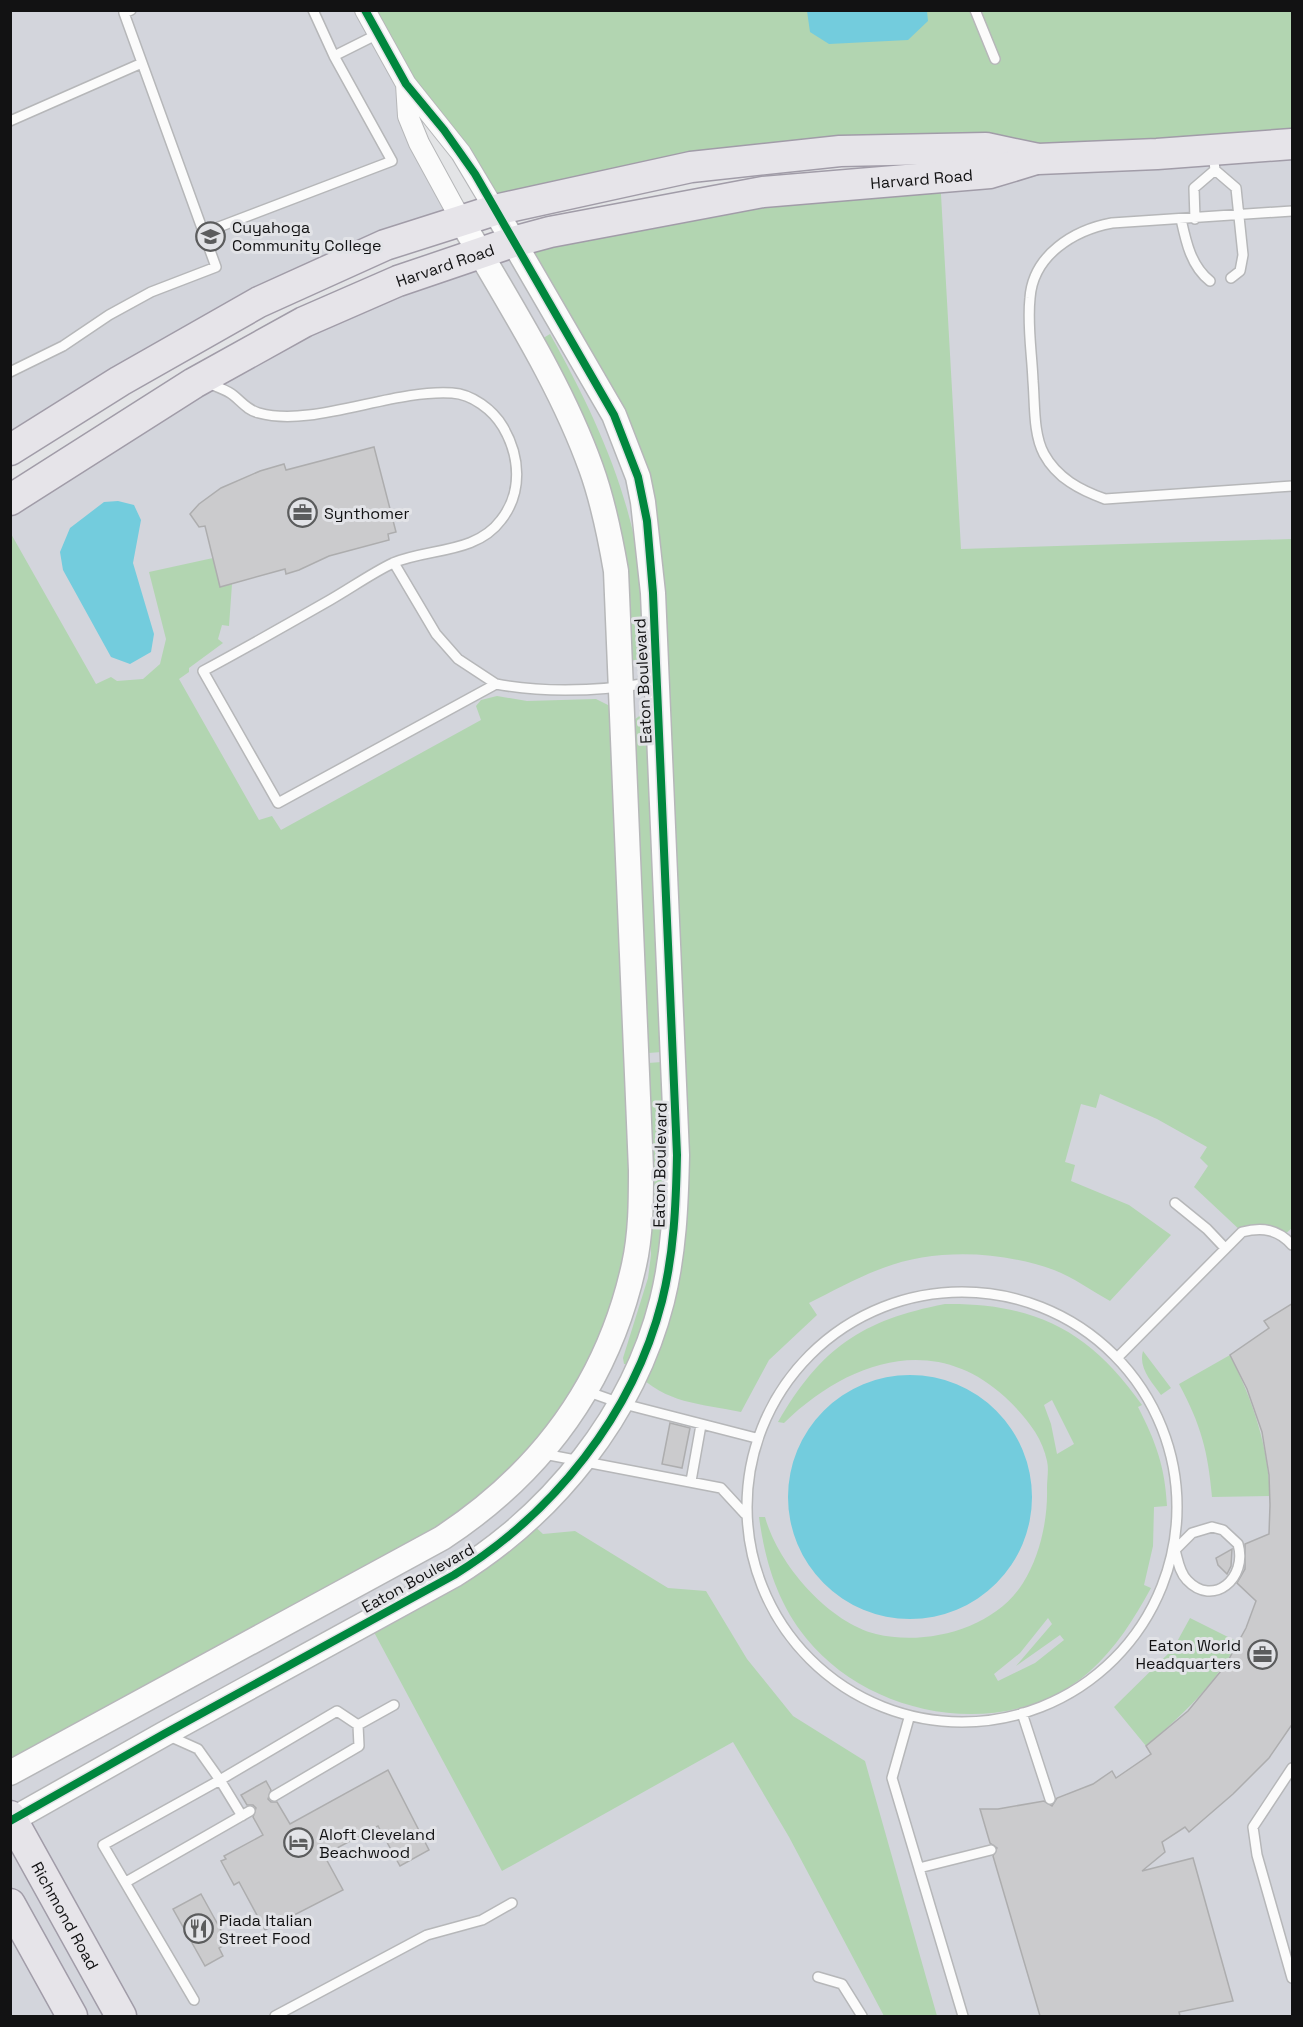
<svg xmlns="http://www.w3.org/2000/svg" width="1303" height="2027" font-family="'Space Grotesk',sans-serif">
<rect width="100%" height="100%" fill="#e3e4e6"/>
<path fill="#d3d5dc" d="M11,11H365L406,84L408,116L461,220L385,245L11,450Z
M1292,144V2016H11V500L398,281L763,192Z"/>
<path fill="#b2d5b1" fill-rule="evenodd" d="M365,11H1292V144L840,151L495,210Z
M940,177L961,549L1292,539V1228L1283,1236L1242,1232L1194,1187L1208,1166L1200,1158L1207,1147L1157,1119L1100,1094L1096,1108L1081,1104L1065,1162L1075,1165L1071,1181L1129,1205L1171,1235L1110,1301C1092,1291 1073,1277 1054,1270C1001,1251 936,1248 883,1268C858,1277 833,1291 809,1303L817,1315L769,1360L741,1412C698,1403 667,1404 635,1372L675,1223L638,477L513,242Z
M550,334C594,413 630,490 642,581C645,607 643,633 644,659L639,662L633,660L632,654C629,585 622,516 597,451C583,412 559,376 540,340Z
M10,532L96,684L111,677L117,681L143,679L160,664L166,639L149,572L213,558L220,587L232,584L229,626L222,625L218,639L223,643L189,668V672L179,679L259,820L272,816L281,830L481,720L476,706L481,700L497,696L527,701L596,699L610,706L641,1170L606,1352L510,1486L10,1773Z
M642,714L647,716L662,1052L648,1053L634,720Z
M662,1062L666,1132L665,1208L651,1308L628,1364H624L623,1358L648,1278L651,1255L648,1063Z
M945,1304C1036,1303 1090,1331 1142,1405L1138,1407C1156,1442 1165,1467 1167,1506L1154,1507L1153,1546L1144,1585L1151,1588C1134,1619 1116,1648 1089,1672C1008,1743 871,1719 806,1638C777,1602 765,1561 759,1517H765C778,1564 828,1622 876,1634C926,1646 994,1629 1023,1583C1040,1556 1048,1519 1047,1488C1047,1479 1049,1469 1047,1461C1042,1435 1023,1414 1005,1397C933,1331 847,1362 784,1423L778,1422C821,1348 862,1320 945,1304ZM1052,1400L1074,1444L1057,1454L1051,1424L1044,1405ZM1048,1618L1052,1624L1016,1666L1060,1635L1064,1640L1035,1663L998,1681L994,1674L1020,1653Z
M1143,1351L1171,1388L1161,1395C1152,1382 1138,1368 1143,1351Z
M1230,1355C1253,1401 1268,1445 1270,1496L1212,1497C1208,1451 1201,1425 1179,1384Z
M528,1520L543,1534L575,1531L668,1588L706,1591L747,1659L793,1716L865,1761L937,2016H884L789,1837L733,1742L502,1871L368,1621Z
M1190,1618L1238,1642C1215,1684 1183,1715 1146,1746L1114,1707L1173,1649Z"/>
<path fill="#73ccdd" d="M807,11H927L928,21L908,40L829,44L810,32Z
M118,501L134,505L141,520L133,563L154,634L151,652L130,664L111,657L63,570L60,552L70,528L104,502Z
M788 1497a122 122 0 1 1 244 0a122 122 0 1 1-244 0Z"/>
<path fill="#cbcbcd" stroke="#adadae" stroke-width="1.5" d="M374,447L396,532L388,534L389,540L329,556L299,570L286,574L285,569L220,587L205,526L199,527L190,514L199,504L221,488L260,471L284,464L286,470Z
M1293,1303V1723L1269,1758L1233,1794L1189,1832L1185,1827L1162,1842L1165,1852L1142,1871L1193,1858L1233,2001L1179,2012L1180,2016H1040L993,1856L997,1848L990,1843L980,1809H998L1044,1801L1052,1806L1057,1798L1093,1784L1112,1771L1116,1778L1151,1754L1146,1746L1188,1711L1225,1666L1246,1628L1256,1601L1237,1583L1245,1569V1544L1269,1534L1270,1505L1269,1475L1262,1432L1247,1389L1230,1355L1269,1328L1264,1321Z
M670,1423L690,1428L682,1468L662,1464Z
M1232,1549L1231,1566L1227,1574L1218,1565L1216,1558Z
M388,1770L429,1850L400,1866L378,1826L324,1855L343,1890L265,1930L239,1882L234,1885L221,1861L226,1859L224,1856L263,1835L253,1817L256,1808L253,1805H247L241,1795L266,1781L271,1790L268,1799L271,1802H277L290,1824Z
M201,1894L228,1943L219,1948L223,1956L205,1966L173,1909Z"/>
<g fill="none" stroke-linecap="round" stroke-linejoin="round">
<defs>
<path id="service" d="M313,10L334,56L378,34
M975,10L995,59
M10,121L142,63
M1213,153L1215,170L1236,188L1243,255L1240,271L1231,278
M1292,211L1112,223C1074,230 1033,255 1030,298C1027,325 1032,354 1033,381C1035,403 1033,434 1044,454C1057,478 1080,490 1105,499L1292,486
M1181,219C1186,242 1191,266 1210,281
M1195,219L1194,188L1215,170
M203,233L392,161L334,56
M10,372L63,346L109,315L151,292L216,267L124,13L131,10
M209,383C216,387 227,390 233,395C242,402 247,410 259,413C313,428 392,389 452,393C472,394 493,410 503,427C520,456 523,492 501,520C476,554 428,548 393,563C372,573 351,588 330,600C288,624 246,648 203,671L278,803L496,684C549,694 602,691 655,682
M394,563L436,634L458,659L496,684
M1175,1203L1207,1229L1225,1248
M747 1507a215 215 0 1 1 430 0a215 215 0 1 1-430 0Z
M1117,1358L1242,1232C1262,1227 1278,1229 1292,1245
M586,1391L620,1403L756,1438
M544,1454L721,1488L745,1514
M691,1481L701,1425
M1212,1527L1223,1530L1238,1544C1248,1578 1213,1608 1187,1580C1179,1572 1178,1560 1175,1550L1192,1533Z
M1022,1713L1050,1799
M909,1718L892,1778L963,2016
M169,1736L198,1749L220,1780L103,1845L194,2000
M1292,1768L1253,1827L1257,1855L1292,1978
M274,1796L359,1746L358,1725
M242,1816L220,1780L337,1711L358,1725L394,1705
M919,1868L991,1850
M126,1882L250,1811
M818,1977L842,1984L862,2016
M275,2016L427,1935L482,1920L512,1903"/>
<path id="minor" d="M365,10L406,84L461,153L495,210
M406,84L408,116L419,143L461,220"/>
<path id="tertiary" d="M10,1773L442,1538C541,1473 608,1383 634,1265C641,1234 641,1201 641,1170L616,571C610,536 603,501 591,468C560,381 507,301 461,220
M10,1821L164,1734L454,1575C553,1514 633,1415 662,1301C674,1253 676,1204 677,1155L653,593L643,502L638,477L614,415L495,210"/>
<g id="primary">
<path d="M10,450L120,381L259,302L385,245L495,210L691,167L840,151L986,148L1038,159L1157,154L1292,144"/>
<path id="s1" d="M10,500L194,383L304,322L398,281L513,242L550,232L763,192L990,173L1033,160"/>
<path id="s2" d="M10,1816L121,2016"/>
<path d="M10,1904L72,2016"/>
</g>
</defs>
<use href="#service" stroke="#b6b7b9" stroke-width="12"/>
<use href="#minor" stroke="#b6b7b9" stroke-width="22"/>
<use href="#tertiary" stroke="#b6b7b9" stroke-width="27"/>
<use href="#primary" stroke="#a19ca8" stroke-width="33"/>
<use href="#service" stroke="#fbfbfb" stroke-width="9"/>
<use href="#minor" stroke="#fbfbfb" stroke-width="20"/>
<use href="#tertiary" stroke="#fbfbfb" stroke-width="24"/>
<use href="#primary" stroke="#e6e4e9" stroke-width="30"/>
<defs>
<path id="cycleway" d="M10,1821L164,1734L454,1575C553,1514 633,1415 662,1301C674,1253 676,1204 677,1155L653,593L647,521L638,477L614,415L475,174L444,130L406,84L365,10"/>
</defs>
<use href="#cycleway" stroke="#e2e3e7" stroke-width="11"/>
<use href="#cycleway" stroke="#00873e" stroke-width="8"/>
</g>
<defs>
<symbol id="university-ring" viewBox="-11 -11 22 22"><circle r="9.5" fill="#e2e3e7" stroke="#5b5c5d" stroke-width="1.5"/><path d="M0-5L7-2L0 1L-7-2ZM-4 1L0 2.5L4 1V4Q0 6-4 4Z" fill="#5b5c5d"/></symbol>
<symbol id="office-ring" viewBox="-11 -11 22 22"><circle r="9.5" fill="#e2e3e7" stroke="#5b5c5d" stroke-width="1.5"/><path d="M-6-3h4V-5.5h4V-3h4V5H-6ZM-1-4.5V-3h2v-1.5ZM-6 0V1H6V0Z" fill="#5b5c5d"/></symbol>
<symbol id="hotel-ring" viewBox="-11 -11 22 22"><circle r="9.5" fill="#e2e3e7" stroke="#5b5c5d" stroke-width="1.5"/><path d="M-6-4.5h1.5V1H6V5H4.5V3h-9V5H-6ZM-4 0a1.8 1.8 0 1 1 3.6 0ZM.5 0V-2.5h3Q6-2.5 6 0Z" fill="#5b5c5d"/></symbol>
<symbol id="restaurant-ring" viewBox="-11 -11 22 22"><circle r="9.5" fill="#e2e3e7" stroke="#5b5c5d" stroke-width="1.5"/><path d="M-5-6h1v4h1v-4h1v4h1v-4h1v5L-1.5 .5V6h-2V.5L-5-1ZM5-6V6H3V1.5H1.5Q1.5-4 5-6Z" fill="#5b5c5d"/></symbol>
</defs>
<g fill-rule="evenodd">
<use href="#university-ring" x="194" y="220" width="33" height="33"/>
<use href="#office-ring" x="286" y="496" width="33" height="33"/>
<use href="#office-ring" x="1246" y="1638" width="33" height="33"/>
<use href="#hotel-ring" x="282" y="1826" width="33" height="33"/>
<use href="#restaurant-ring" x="182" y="1912" width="33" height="33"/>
</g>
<g text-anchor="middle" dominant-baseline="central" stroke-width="6" stroke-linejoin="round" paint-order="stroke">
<g font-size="16" fill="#121213" stroke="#e2e3e7">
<text stroke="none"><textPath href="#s1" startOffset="982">Harvard Road</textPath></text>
<text stroke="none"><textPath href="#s1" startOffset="496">Harvard Road</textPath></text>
<text transform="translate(643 681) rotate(-93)">Eaton Boulevard</text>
<text transform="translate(660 1165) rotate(-89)">Eaton Boulevard</text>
<text transform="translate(418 1578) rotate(-29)">Eaton Boulevard</text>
<text stroke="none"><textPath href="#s2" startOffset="114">Richmond Road</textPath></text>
</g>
<g font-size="16" fill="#121213" stroke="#e2e3e7" text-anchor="start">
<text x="232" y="227">Cuyahoga<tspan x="232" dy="18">Community College</tspan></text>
<text x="324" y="513">Synthomer</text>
<text x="1241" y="1645" text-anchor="end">Eaton World<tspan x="1241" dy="18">Headquarters</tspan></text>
<text x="319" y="1834">Aloft Cleveland<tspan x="319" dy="18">Beachwood</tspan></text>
<text x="219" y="1920">Piada Italian<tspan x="219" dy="18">Street Food</tspan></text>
</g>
</g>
<rect width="1303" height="2027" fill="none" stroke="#121213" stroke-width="24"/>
</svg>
